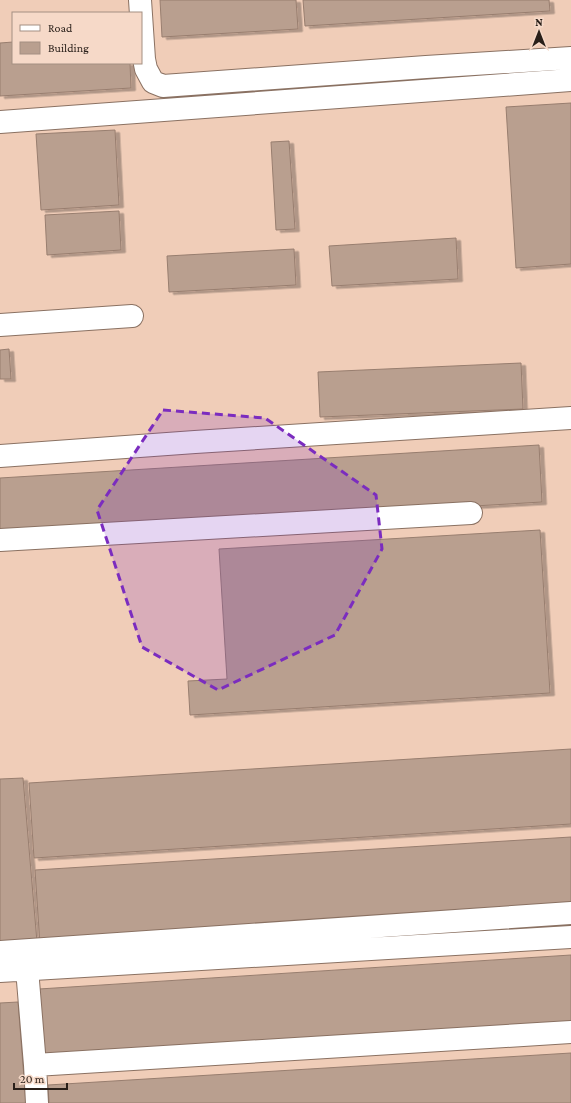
<svg xmlns="http://www.w3.org/2000/svg" width="571" height="1103" font-family="'Crimson Pro',serif">
<defs>
<filter id="shadow"><feDropShadow dx="4.5" dy="2.5" stdDeviation="0" flood-color="#0004"/></filter>
</defs>
<rect width="100%" height="100%" fill="#f6d9c8"/>
<path fill="#f0cdb8" fill-rule="evenodd" d="M0,0H571V1103H0ZM13,13H141V63H13Z"/>
<path fill="#b99f8f" stroke="#987e6f" filter="url(#shadow)" d="M160,0H296L298,29L162,37Z
M303,0H549L550,11L305,26Z
M13,42V63H130L131,88L0,96V43Z
M571,103V264L516,268L506,107Z
M115,130L119,205L41,210L36,134Z
M289,141L295,229L276,230L271,142Z
M119,211L121,250L47,255L45,215Z
M456,238L458,279L332,286L329,246Z
M294,249L296,285L169,292L167,256Z
M9,349L11,379H0V350Z
M521,363L523,409L320,417L318,372Z
M539,445L542,502L0,534V478Z
M540,530L550,693L190,715L188,681L227,679L219,549Z
M571,749V824L34,858L29,783Z
M23,778L37,942L0,945V779Z
M571,837V911L40,945L35,870Z
M571,955V1030L44,1063L39,989Z
M18,1002L26,1103H0V1003Z
M571,1053V1103H49L48,1085Z"/>
<g fill="none" stroke-linecap="round" stroke-linejoin="round">
<defs>
<path id="minor" d="M140,0L144,59L146,69L153,82L163,86L426,67L571,58
M0,122L571,80
M0,325L132,316
M0,456L195,442L571,418
M0,540L471,513
M0,952L571,913
M27,969L35,1065L37,1103
M0,971L571,937
M35,1065L571,1032"/>
</defs>
<use href="#minor" stroke="#8a7162" stroke-width="24"/>
<use href="#minor" stroke="#fff" stroke-width="22"/>
</g>
<path fill="#7b2cbf" fill-opacity="0.2" stroke="#7b2cbf" stroke-width="3" stroke-dasharray="8 5" stroke-linejoin="round" d="M163,410L265,418L376,495L382,549L335,635L218,690L142,647L97,510Z"/>
<rect x="12" y="12" width="130" height="52" fill="#f6d9c8" stroke="#a48f82"/>
<rect x="20" y="25" width="20" height="6" fill="#ffffff" stroke="#a48f82"/>
<text x="48" y="32" font-size="12" fill="#291f19">Road</text>
<rect x="20" y="42" width="20" height="12" fill="#b99f8f" stroke="#a48f82"/>
<text x="48" y="52" font-size="12" fill="#291f19">Building</text>
<g transform="translate(539 32)" stroke="#f6d9c8" stroke-width="3" paint-order="stroke">
<path d="M0-3L7 15L0 10L-7 15Z" fill="#291f19"/>
<text y="-6" font-size="11" font-weight="bold" text-anchor="middle" fill="#291f19">N</text>
</g>
<path d="M14 1083v6h53v-6" fill="none" stroke="#291f19" stroke-width="2"/>
<text x="20" y="1083" font-size="12" fill="#291f19" stroke="#f6d9c8" stroke-width="3" paint-order="stroke">20 m</text>
</svg>
